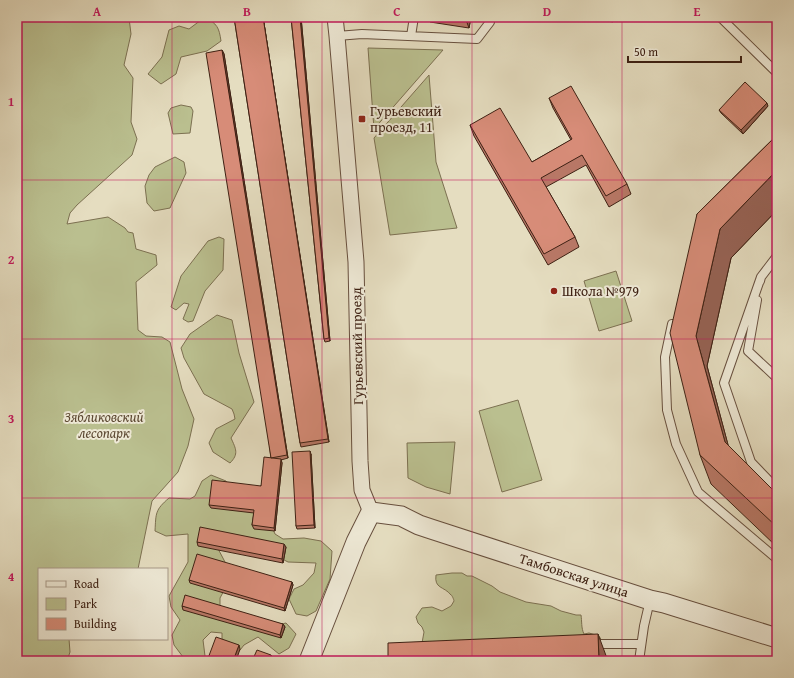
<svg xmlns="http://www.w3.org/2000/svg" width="794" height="678" font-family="'Gentium Book Plus',serif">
<rect width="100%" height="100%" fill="#e5ddc0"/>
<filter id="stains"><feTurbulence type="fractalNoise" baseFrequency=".005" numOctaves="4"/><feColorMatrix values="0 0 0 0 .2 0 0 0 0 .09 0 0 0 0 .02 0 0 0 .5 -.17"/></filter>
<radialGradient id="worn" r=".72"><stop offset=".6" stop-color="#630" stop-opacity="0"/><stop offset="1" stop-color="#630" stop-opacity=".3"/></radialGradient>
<path fill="#babf8f" stroke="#7c7051" d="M17,17H128L129,18L131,34L124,65L133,78L131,122L137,139L132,155L77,205L70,213L67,224L108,217L125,228L128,232L133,233L136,249L156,255L157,265L136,282L138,330L146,336L162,337L170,342L182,389L194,419L188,446L178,472L152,501L138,569H39V639H69L70,652L67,661H17Z
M205,17C217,24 219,27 221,41L207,51L181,57L176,74L161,84L148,74L162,57L169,30L179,26L189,29Z
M580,17H614L613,22Z
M368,48L443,50L374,129Z
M429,75L436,162L457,228L390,235L374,138Z
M181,105L191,107L193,111L190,133L173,134L168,113L171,108Z
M175,157L184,162L186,173L170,208L154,211L147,203L145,186L149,175L155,167Z
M219,237L224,239L223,270L205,291L193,321L188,322L183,319L189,304L184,303L176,310L171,307L181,276L208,241Z
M616,271L632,321L599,331L584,281Z
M217,315L232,320L239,353L254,402L231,438C236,449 239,454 230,463L213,452L209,443L216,429L235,419L234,414L232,409L204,394L184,358L181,348L190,334Z
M518,400L542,480L502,492L479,411Z
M455,442L450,494L426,487L408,478L407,443Z
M211,475L226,481L237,498L271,525L275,534L283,539L304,538L321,541L332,551L330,579L316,611L307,616L296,614L289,599L294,589L303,585L314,573L316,563L288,562L263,549L215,543L225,562L227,585L220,598V615L256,630L286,623L296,634L289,648L279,654L258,637L244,645L233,659L222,643V633L211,632L203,640L205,656L207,661H186L174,645L172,635L180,620L171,607L169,596L188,562V534L166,536L155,531C156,513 155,510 169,498L190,499L195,496L202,481Z
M452,573H462L467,576H472L492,586L500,592L526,602L551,606L561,611L576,615H581C582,621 581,628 584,634L589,633L599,636L602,641L422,643L424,632L422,627L418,623L416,617L422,608L432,607L442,611L451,606L454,601C454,600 452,595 451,595C444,586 434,589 436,575Z"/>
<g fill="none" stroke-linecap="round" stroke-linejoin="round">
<defs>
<path id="service" d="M720,17L777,73
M337,36L362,34L477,39L490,22L491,17
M411,36L414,17
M761,277L724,383L751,462L777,489
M760,281L761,277L777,256
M757,300L748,351L777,378
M672,324L665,357L667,410L676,444L698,492L777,559
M592,644H641
M639,661L644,626L650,600"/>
<path id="minor" d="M335,17L337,36L356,262L360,461L362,490L371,512"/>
<path id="tertiary" d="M309,661L356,542L371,512L401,516L419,525L431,529L650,600L664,603L777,638"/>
</defs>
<use href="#service" stroke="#674f3e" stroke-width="10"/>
<use href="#minor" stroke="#674f3e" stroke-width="17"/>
<use href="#tertiary" stroke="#674f3e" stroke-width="21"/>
<use href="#service" stroke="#eee9d6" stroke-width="8"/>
<use href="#minor" stroke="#eee9d6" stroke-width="15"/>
<use href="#tertiary" stroke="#eee9d6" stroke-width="19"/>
</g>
<path fill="#b97867" stroke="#3d2013" d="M234,17H263L329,442L301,447L300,443Z
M291,17H301L330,341L325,342L324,339Z
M428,17H471L469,28L430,22Z
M770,17H777V24Z
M222,50L224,54L288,458L281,460L282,463L275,531L254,529L252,525L254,513L211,508L209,505L261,486L271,458Z
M549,98L627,184L631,194L609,207L586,165L546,187L575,237L579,247L548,265L474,136L470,125L532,162L571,140L553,108Z
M768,106L743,134L721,113L719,110Z
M777,135V210L731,258L707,366L728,445L777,494V547L711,484L700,455L697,214Z
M311,454L315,528L297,529L296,526Z
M197,542L286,547L283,563L198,546Z
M189,580L292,582L293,585L285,611L190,583Z
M182,606L283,624L285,627L281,638L183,610Z"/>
<path fill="#966254" stroke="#3d2013" d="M263,17L329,442L328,439Z
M300,17H301L330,341L329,338Z
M465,17H471L469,28Z
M222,50L224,54L288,458L287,455Z
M767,103L768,106L743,134L741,130Z
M777,170V210L731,258L707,366L735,471L725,442L696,336L720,229Z
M310,451L311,454L315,528L314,525Z
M281,459L282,463L275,531L274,528Z
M284,544L286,547L283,563L282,559Z
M292,582L293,585L285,611L284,608Z
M283,624L285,627L281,638L280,635Z
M598,634L608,661H599Z
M239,645L240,649L236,661H233Z
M271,655L273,658L272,661H269Z"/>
<path fill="#d78c78" stroke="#3d2013" d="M234,17H263L328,439L300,443Z
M291,17H300L329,338L324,339Z
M222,50L287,455L271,458L206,53Z
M745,82L767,103L741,130L719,110Z
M571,86L627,184L606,196L582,155L541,178L575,237L544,254L470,125L500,108L532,162L572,139L549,98Z
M777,135V170L720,229L696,336L725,442L777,494V527L700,455L670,333L697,214Z
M310,451L314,525L296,526L292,452Z
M264,457L281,459L274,528L252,525L254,510L209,505L212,480L261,486Z
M200,527L284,544L282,559L197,542Z
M197,554L292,582L284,608L189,580Z
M185,595L283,624L280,635L182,606Z
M598,634L599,661H388V643Z
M216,637L239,645L233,661H207Z
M257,650L271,655L269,661H252Z"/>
<path fill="none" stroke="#c2185b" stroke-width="1" stroke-opacity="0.55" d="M172,17V661M322,17V661M472,17V661M622,17V661M17,180H777M17,339H777M17,498H777"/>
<g fill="#8f2418" stroke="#eee9d6" stroke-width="1.5">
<rect x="358" y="115" width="8" height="8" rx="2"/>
<circle cx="554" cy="291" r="4"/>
</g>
<g text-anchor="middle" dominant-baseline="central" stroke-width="4" stroke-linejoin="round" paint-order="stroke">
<g font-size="14" fill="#3d2013" stroke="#eee9d6" text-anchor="start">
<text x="370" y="111">Гурьевский<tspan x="370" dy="16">проезд, 11</tspan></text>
<text x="562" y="291">Школа №979</text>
</g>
<g font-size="14" fill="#3d2013" stroke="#eee9d6">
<text transform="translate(357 346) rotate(-91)">Гурьевский проезд</text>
<text transform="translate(574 575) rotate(18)">Тамбовская улица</text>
</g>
<g font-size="14" font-style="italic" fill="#5c4832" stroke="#eee9d6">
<text x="104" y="417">Зябликовский<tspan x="104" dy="16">лесопарк</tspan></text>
</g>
</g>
<rect width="794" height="678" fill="none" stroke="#e5ddc0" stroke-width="44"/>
<rect x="38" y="568" width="130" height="72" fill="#eee9d6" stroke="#a79988"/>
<rect x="46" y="581" width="20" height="6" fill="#eee9d6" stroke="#a79988"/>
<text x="74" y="588" font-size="12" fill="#3d2013">Road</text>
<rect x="46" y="598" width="20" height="12" fill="#babf8f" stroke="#a79988"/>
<text x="74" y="608" font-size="12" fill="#3d2013">Park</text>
<rect x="46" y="618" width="20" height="12" fill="#d78c78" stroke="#a79988"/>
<text x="74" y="628" font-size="12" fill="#3d2013">Building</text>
<path d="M628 56v6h113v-6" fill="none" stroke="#3d2013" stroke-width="2"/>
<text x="634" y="56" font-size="12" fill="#3d2013" stroke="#eee9d6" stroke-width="3" paint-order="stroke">50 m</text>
<rect x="22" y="22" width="750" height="634" fill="none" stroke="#c2185b" stroke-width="1.5"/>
<g font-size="13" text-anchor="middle" font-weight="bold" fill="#c2185b">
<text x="97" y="16">A</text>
<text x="247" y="16">B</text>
<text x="397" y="16">C</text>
<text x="547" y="16">D</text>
<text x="697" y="16">E</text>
<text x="11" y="106">1</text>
<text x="11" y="264">2</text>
<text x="11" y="423">3</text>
<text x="11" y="581">4</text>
</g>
<rect width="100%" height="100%" filter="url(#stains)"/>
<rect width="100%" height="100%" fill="url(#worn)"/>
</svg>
